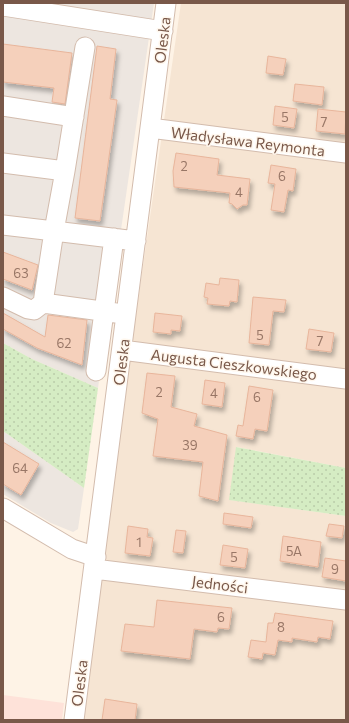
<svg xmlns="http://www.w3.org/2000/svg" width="349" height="723" font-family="Commissioner,sans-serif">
<defs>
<pattern id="green-dots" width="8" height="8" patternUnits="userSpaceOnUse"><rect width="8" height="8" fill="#d5ecc3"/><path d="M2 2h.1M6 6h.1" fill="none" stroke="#bacca9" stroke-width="1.8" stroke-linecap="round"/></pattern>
<filter id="shadow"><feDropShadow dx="2.5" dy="4.5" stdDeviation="2" flood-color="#0004"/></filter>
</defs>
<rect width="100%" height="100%" fill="#fef3e6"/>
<path fill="#f6e5d3" d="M181,3H346V468L237,447L230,500L346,516V720H83L129,362Z"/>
<path fill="#fee2d9" d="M3,695L64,703L62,720H3Z"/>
<path fill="#ede6e0" d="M3,3H154L98,388L32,359L3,343Z
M3,431L84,488L78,529L73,532L51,523L3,494Z"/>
<path fill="url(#green-dots)" d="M3,343L32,359L98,388L84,488L3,431Z
M236,447L346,468V516L229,500Z"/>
<path fill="#f5d0bb" stroke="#e8b59b" filter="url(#shadow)" d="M3,44L72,53L65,104L52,102L54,88L3,82Z
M97,46L116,49L110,99L117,100L100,221L75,218Z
M268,56L286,59L283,75L266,73Z
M295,84L324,87L322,105L293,101Z
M275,106L297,109L294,128L273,125Z
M318,109L346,112L345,134L316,131Z
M176,153L219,159L217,175L250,179L247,205H243L237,209L232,204L229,203L230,193L174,187L173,171Z
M271,165L296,169L293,191L288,190L284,212L271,210L275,184L268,183Z
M3,252L38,265L32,290L3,279Z
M220,278L239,280L237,302L230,301L229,306L207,304L208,298L204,297L206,283L219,285Z
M253,297L286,300L284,312L273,311L269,345L249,343Z
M3,313L45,337L48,315L87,320L82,365L37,348L3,329Z
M155,313L182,316L180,331L171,330V334L153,332Z
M309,329L334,333L331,352L306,349Z
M147,373L175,376L171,407L197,414L194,426L227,435L218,501L199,496L203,462L153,456L158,419L142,413Z
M205,380L225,383L222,407L202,404Z
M249,386L273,390L267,431L255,429L253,439L236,436L238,425L243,426Z
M3,442L39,464L21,495L3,484Z
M224,513L253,517L251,528L223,524Z
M329,524L344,526L342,538L326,536Z
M128,526L148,529L147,537L153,538L150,556L125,553Z
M176,530L186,531L183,553L173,552Z
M283,536L321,542L318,567L280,561Z
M223,545L248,549L245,568L220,565Z
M325,558L346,561V581L322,577Z
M157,600L232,608L229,629L218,628L217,632L194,629L190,659L121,651L125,624L154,627Z
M275,613L333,621L330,639L318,637L317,642L292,638V642L278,640L275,655L263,653L262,659L248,657L251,640L266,642L268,623H273Z
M105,699L137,704L135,720H102Z"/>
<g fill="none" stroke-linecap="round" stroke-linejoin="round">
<defs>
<path id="minor" d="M3,6L163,31
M85,47L65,171L54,231L136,241
M3,106L74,117
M150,128L346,153
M3,163L65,171
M3,225L54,231L43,303L34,310L28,309L3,297
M43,303L116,313
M122,350L346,379
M96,371L114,238
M3,508L72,549L96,557
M94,569L346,600
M74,720L166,3"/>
</defs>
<use href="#minor" stroke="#d3bcad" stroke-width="21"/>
<use href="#minor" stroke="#fff" stroke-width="19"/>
</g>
<g text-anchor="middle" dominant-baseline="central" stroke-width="3" stroke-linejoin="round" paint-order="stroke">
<g font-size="13" fill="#987666">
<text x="285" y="117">5</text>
<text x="324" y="122">7</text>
<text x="184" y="166">2</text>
<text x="282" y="176">6</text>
<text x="239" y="192">4</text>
<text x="21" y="273">63</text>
<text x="260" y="335">5</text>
<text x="320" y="341">7</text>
<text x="64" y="343">62</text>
<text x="159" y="392">2</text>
<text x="214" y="393">4</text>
<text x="257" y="397">6</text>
<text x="190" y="445">39</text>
<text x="20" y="468">64</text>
<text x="139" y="542">1</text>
<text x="294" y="551">5A</text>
<text x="234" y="557">5</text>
<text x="335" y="569">9</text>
<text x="221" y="617">6</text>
<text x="281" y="627">8</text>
</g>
<g font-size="15" fill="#795849" stroke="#fff7ed">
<text transform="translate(162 40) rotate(-83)">Oleska</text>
<text transform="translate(248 141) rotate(7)">Władysława Reymonta</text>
<text transform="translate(121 362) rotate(-83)">Oleska</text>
<text transform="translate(234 364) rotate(7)">Augusta Cieszkowskiego</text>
<text transform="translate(220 584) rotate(7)">Jedności</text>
<text transform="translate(79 683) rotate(-83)">Oleska</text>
</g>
</g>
<rect width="349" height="723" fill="none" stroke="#795849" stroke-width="8"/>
</svg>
